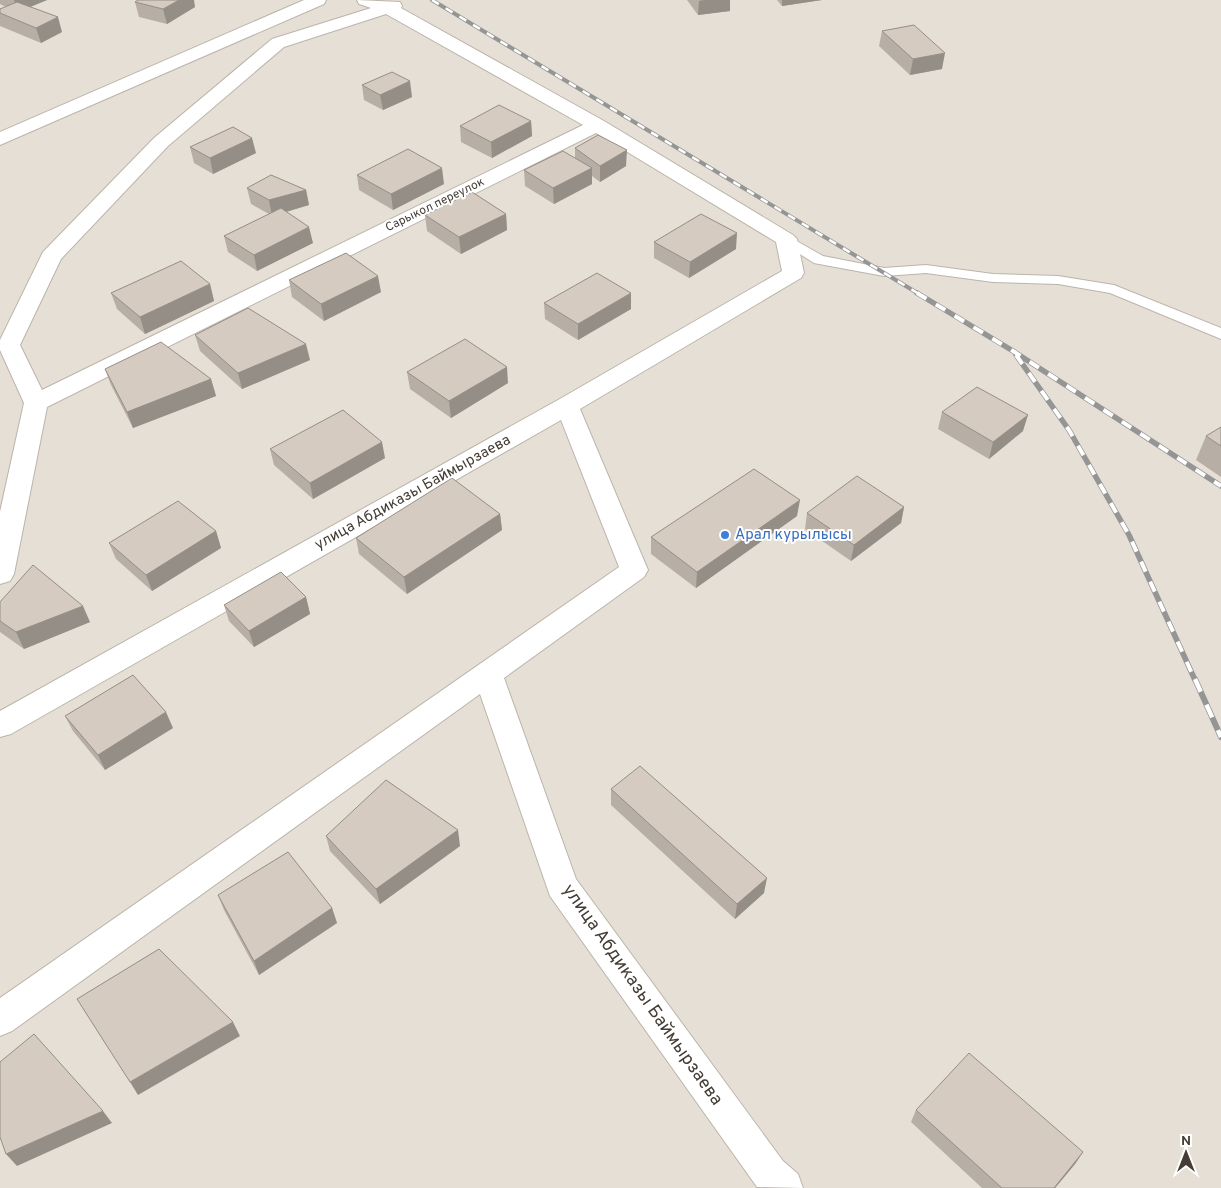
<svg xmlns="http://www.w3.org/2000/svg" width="1221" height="1188" font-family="Overpass,sans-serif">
<rect width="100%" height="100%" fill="#f2ede7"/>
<path fill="#e5dfd5" d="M0,0H1221V1188H0Z"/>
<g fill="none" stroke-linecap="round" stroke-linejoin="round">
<defs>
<path id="service" d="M786,235L823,256L884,268L926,265L993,274L1058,276L1114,285L1221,328V339L1110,293L1058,284L993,282L926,273L884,276L819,264L814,263L781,242L779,239L781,236Z"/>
<path id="minor" d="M304,0H326L324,4L0,145V132Z
M357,0L400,2L402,6L401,8L604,121L793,235L797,239L804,273L801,278L580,409L648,570L644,577L504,678L576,879L783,1161L798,1174L803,1188L757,1187L550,896L480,694L12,1031L0,1036V998L619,567L561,420L11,734L0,737V711L558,400L782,271L776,242L596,133L47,407L14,574L10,581L0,584V512L24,403L0,350V340L43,252L154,138L272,39L371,8L359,4ZM386,14L583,125L42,390L20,345L61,259L168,146L284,47Z"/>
</defs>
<use href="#service" stroke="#bcb4aa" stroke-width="2"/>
<use href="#minor" stroke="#bcb4aa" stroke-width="2"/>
<use href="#service" fill="#fff" fill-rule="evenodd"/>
<use href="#minor" fill="#fff" fill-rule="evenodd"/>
<defs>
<path id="rail-far2" d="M432,0L919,294"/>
<path id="rail-far1" d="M917,293L1013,351L1221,486
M1016,355L1069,430L1129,535L1195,680"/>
<path id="rail" d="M1195,679L1221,737"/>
</defs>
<use href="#rail-far2" stroke="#959595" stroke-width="4"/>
<use href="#rail-far1" stroke="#959595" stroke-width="5.5"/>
<use href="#rail" stroke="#959595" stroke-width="6"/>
<use href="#rail-far2" stroke="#fff" stroke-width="2.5" stroke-dasharray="8" stroke-linecap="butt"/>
<use href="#rail-far1" stroke="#fff" stroke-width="4" stroke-dasharray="11" stroke-linecap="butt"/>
<use href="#rail" stroke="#fff" stroke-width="4.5" stroke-dasharray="14" stroke-linecap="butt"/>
</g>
<path fill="#b7afa5" d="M0,0H47L30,7L62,32L41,43L0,26V9L6,7L0,4Z
M687,0H730V11L698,15Z
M777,0H822L782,6Z
M135,2L195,7L167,24L139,17Z
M882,31L942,69L910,75L879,46Z
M362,85L412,97L383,110L364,100Z
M531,121L532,136L492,158L461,142L460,126Z
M190,147L256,153L213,174L194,163Z
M575,148L626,166L600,182L592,176V184L554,204L525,186L524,170L575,158Z
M357,175L444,184L393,210L359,190Z
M247,188L306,190L309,205L286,212L313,243L257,271L228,252L224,236L269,214L251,204Z
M506,214L507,230L461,254L427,231L425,215Z
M654,242L736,249L689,278L654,258Z
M289,280L381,292L324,321L292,297Z
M210,284L214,301L145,334L117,309L111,293Z
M544,303L631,309L578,340L545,319Z
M195,335L310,360L242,389L200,351Z
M105,369L211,379L216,396L133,428L111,385Z
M407,372L508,383L451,418L410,389Z
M942,412L1023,431L989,459L938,429Z
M1221,427V477L1196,460L1206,436Z
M270,449L385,458L313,499L274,465Z
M904,507L901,523L851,561L805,529L807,513Z
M500,514L502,530L407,594L359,554L356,538Z
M797,516L696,588L651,554V537Z
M216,531L221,548L152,591L116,559L109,543Z
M306,597L310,614L254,647L229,621L224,605Z
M0,602L90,622L24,649L0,632Z
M65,716L173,728L105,770L73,731Z
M611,789L764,893L735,919L611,805Z
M326,836L460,846L380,904L330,851Z
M218,895L332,908L337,923L259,975L224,910Z
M916,1110L1083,1152L1075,1164L1055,1188H982L911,1122Z"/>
<path fill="#958e86" d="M14,0H47L18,12Z
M179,0H194L195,7L167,24L163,9Z
M704,0H730V11L698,15L699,1Z
M782,0H822L782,6Z
M58,17L62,32L41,43L36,28Z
M945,53L942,69L910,75L913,59Z
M410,81L412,97L383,110L380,95Z
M531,121L532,136L492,158L491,142Z
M252,138L256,153L213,174L210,158Z
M627,150L626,166L600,182V166Z
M442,168L444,184L393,210L391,194Z
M592,168V184L554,204L553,188Z
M306,190L309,205L272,216L269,200Z
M506,214L507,230L461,254L459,237Z
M309,227L313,243L257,271L254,255Z
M737,233L736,249L689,278L690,262Z
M378,276L381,292L324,321L321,304Z
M210,284L214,301L145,334L140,317Z
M631,293V309L578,340V324Z
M306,344L310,360L242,389L238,373Z
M507,367L508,383L451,418L449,401Z
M211,379L216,396L133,428L127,412Z
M1028,415L1023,431L989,459L993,442Z
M382,442L385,458L313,499L310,483Z
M800,500L797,516L696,588L697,572Z
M904,507L901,523L851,561L854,545Z
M500,514L502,530L407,594L404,577Z
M216,531L221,548L152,591L146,575Z
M306,597L310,614L254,647L249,631Z
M83,606L90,622L24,649L16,632Z
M166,712L173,728L105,770L98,755Z
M458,830L460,846L380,904L376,889Z
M767,878L764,893L735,919L737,904Z
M332,908L337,923L259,975L254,961Z
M233,1022L240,1036L138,1095L130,1082Z
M103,1111L112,1123L17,1166L6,1154Z
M1083,1152L1075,1164L1055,1188H1054Z"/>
<path fill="#d5cbc0" stroke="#958e86" d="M138,0H179L163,9L135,2Z
M17,2L58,17L36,28L0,13V9Z
M914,25L945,53L913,59L882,31Z
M392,72L410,81L380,95L362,85Z
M499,105L531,121L491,142L460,126Z
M233,127L252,138L210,158L190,147Z
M598,135L627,150L600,166L575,148Z
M408,149L442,168L391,194L357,175Z
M563,151L592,168L553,188L524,170Z
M271,175L306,190L269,200L247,188Z
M472,192L506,214L459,237L425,215Z
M281,208L309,227L254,255L224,236Z
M701,214L737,233L690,262L654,242Z
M346,253L378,276L321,304L289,280Z
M181,261L210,284L140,317L111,293Z
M597,273L631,293L578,324L544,303Z
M248,308L306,344L238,373L195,335Z
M465,339L507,367L449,401L407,372Z
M161,342L211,379L127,412L105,369Z
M977,387L1028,415L993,442L942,412Z
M343,410L382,442L310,483L270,449Z
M1221,427V446L1206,436Z
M754,469L800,500L697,572L651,537Z
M857,476L904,507L854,545L807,513Z
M452,478L500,514L404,577L356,538Z
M178,501L216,531L146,575L109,543Z
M33,565L83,606L16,632L0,621V602Z
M281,572L306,597L249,631L224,605Z
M133,675L166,712L98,755L65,716Z
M640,766L767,878L737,904L611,789Z
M386,780L458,830L376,889L326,836Z
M288,852L332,908L254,961L218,895Z
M159,949L233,1022L130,1082L77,999Z
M34,1034L103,1111L6,1154L0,1137V1062Z
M969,1053L1083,1152L1054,1188H1002L916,1110Z"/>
<circle fill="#3f7fe0" stroke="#fff" stroke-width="2" cx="725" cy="535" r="5"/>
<g text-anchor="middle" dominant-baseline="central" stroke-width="4" stroke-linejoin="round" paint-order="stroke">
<g font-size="12" fill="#443d36" stroke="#fff">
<text transform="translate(435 205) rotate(-26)">Сарыкол переулок</text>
</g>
<g font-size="15" fill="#443d36" stroke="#fff">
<text transform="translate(413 493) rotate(-29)">улица Абдиказы Баймырзаева</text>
</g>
<g font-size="15" fill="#366cbe" stroke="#fff" text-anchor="start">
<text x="735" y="535">Арал курылысы</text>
</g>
<g font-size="18" fill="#443d36" stroke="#fff">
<text transform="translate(642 995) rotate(55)">улица Абдиказы Баймырзаева</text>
</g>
</g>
<g transform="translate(1186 1153)" stroke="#ffffff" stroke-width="4" paint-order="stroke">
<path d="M0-4L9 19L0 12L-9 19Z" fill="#443d36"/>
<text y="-8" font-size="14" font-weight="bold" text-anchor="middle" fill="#443d36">N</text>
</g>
</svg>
